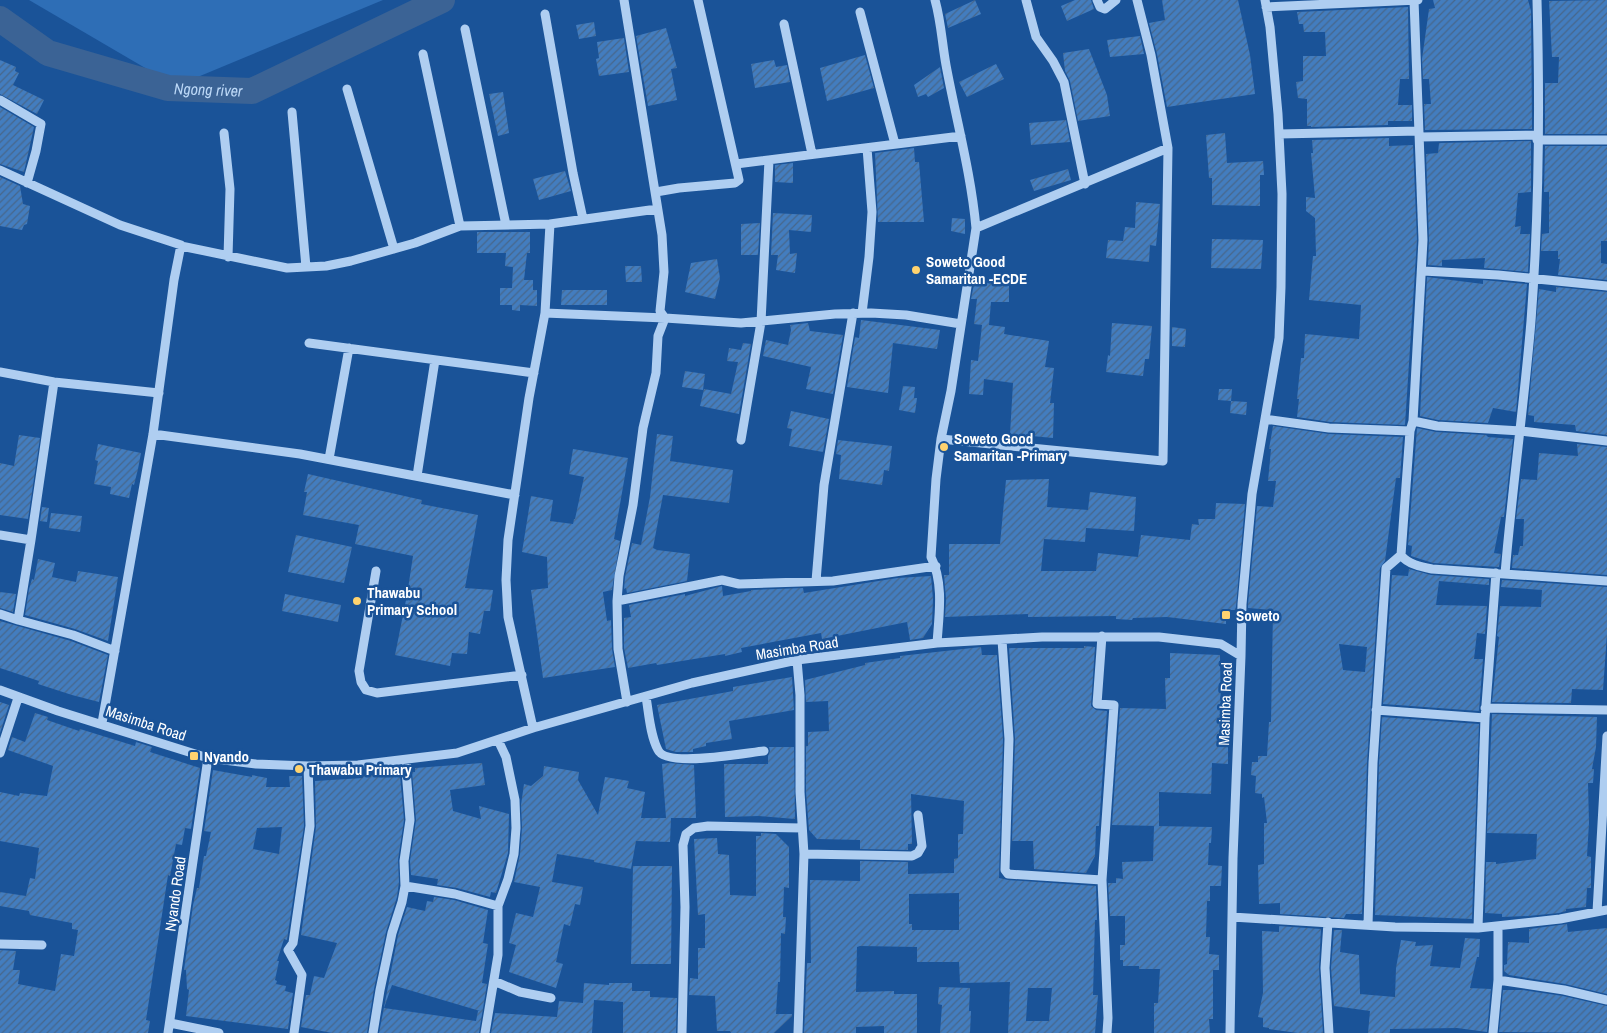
<svg xmlns="http://www.w3.org/2000/svg" width="1607" height="1033" font-family="'Archivo Narrow',sans-serif">
<defs>
<pattern id="building-hatch" width="6" height="6" patternUnits="userSpaceOnUse" patternTransform="scale(1.25)"><rect width="6" height="6" fill="#437dbf"/><path d="M-1 1l2-2M0 6l6-6M5 7l2-2" fill="none" stroke="#47678b"/></pattern>
</defs>
<rect width="100%" height="100%" fill="#1a5398"/>
<path fill="#2e6eb6" d="M29,0H383L176,86Z"/>
<g fill="none" stroke-linecap="round" stroke-linejoin="round">
<path stroke="#3b6395" stroke-width="26" id="s1" d="M0,19L48,53L168,88L252,91L442,0"/>
</g>
<path fill="url(#building-hatch)" fill-rule="evenodd" d="M975,0L981,14L948,28L945,14Z
M1075,0H1091L1094,9L1067,21L1061,6Z
M1162,0H1238L1250,55L1255,94L1167,107L1157,54L1149,23L1165,20Z
M1433,0H1528L1531,11L1532,129L1425,130L1424,104H1431L1429,79H1423L1422,59L1429,9L1435,8Z
M1607,0V134H1545V83H1558L1559,57H1552L1549,1Z
M1408,7L1409,79H1400L1398,105H1412V121H1388V125L1311,127V126H1307V99L1298,98L1296,82L1303,81V56H1326L1325,32H1304L1303,24H1299L1297,12Z
M594,22L596,36L579,39L576,25Z
M666,28L677,68L671,69L677,100L648,106L636,36Z
M1140,36L1144,54L1110,57L1107,40Z
M624,38L629,72L599,76L596,59L599,58L597,42Z
M1089,49L1107,95L1110,116L1078,121L1070,81L1065,71L1063,53Z
M865,55L874,88L827,101L820,68Z
M0,60L16,67L15,71L19,73L13,85L44,100L37,114L0,94Z
M774,60L776,67L787,65L790,82L755,88L751,64Z
M996,64L1004,79L967,97L959,82Z
M940,67L944,88L928,97L926,94L918,97L914,85Z
M503,92L509,133L498,136L489,94Z
M0,107L34,127L24,172L0,164Z
M1066,120L1070,142L1031,145L1029,123Z
M1225,133L1227,163L1263,161L1264,175H1260V206L1212,205V178H1209L1206,135Z
M1389,138V146L1413,145L1417,240L1405,425L1330,422L1297,417L1299,399H1297L1301,358H1304L1305,334L1359,339L1361,305L1309,300L1313,256H1316L1315,218L1306,211V197L1315,198L1311,153H1313L1312,140Z
M1531,141V192L1518,193L1515,227L1521,226L1520,234H1530L1528,272L1484,268L1485,258L1442,260V266L1428,265L1429,240L1426,154L1438,153L1439,143Z
M1545,146H1607V241H1601V263L1607,264V280L1558,275L1560,259H1558V251H1541L1542,234L1549,233V192H1544Z
M914,148L915,162H919L924,222H878L875,153Z
M793,163V183L775,182V165Z
M1068,169L1071,180L1034,191L1030,180Z
M565,171L571,191L539,200L533,179Z
M0,177L20,186L23,204L30,206L27,224L24,225L22,230L0,226Z
M1136,202L1160,204L1156,246L1150,245L1149,262L1106,258L1108,240L1123,241L1125,227L1135,228Z
M773,213L812,215L811,232L789,230L790,254L797,253L795,273L776,270L778,255H771Z
M952,218L965,219V234L951,231Z
M760,223L758,255H741V224Z
M477,232H530V253H527L524,280H533V290H537V306L520,305V311L512,310V305H500V288H512L513,267L505,266L506,253H477Z
M1212,239L1263,240L1261,269L1211,268Z
M717,259L720,278L715,299L685,292L691,263Z
M625,266H641L642,282H626Z
M1427,277L1483,284V280L1527,284L1516,412L1493,408L1488,423L1438,420L1420,416Z
M975,279L989,280V282H1009V302H991L989,325L1005,327L1004,334L1049,341L1045,367L1054,368L1050,403H1054L1053,438L1010,434L1013,383L984,379L983,395L969,394L971,360L978,361L982,325L974,324L977,299H971Z
M1556,287L1607,292V435L1576,431L1575,425L1534,422V416L1528,415L1539,289L1556,292Z
M562,290H607V305H561Z
M861,320L940,330L937,349L893,343L888,393L847,387L855,337L859,338Z
M808,323L810,331L843,335L833,394L806,389L811,367L763,356L766,340L788,345L791,330L790,325Z
M1112,323L1152,326L1149,359H1145L1143,376L1106,372L1108,355L1110,356Z
M1172,327L1186,329L1185,347L1172,346Z
M743,343L751,344L739,414L700,406L704,389L731,394L738,362L727,361L729,348L741,350Z
M685,371L705,374L703,390L682,387Z
M903,386L915,387L914,398H917L915,413L899,410Z
M1219,389H1232L1231,401L1247,402L1246,415L1230,413L1231,401L1218,400Z
M791,411L829,419L823,452L789,446L792,429L787,428Z
M1273,426L1329,434L1403,437L1400,478H1396L1385,561L1380,568L1367,763L1362,914H1346L1344,918L1280,914V903L1259,904L1258,865L1264,864V823H1267L1264,797L1262,798V794L1255,793L1256,776L1251,775L1252,762H1258V756H1267L1269,722H1271L1273,610L1248,608V604L1257,506L1273,507L1276,481H1268L1271,449H1269ZM1339,644L1367,647L1365,672L1343,670Z
M1417,428L1436,432L1486,435L1488,437L1513,439L1504,517H1501L1494,553L1501,554L1499,567L1433,563L1411,556L1412,546L1408,545Z
M657,434L673,436L670,461L733,470L729,503L663,495L653,548L657,550L690,554L687,581L627,593L626,588L624,589L625,577L632,543L641,545L650,497Z
M19,435L40,438L28,519L0,515V463L14,466Z
M838,440L892,446L889,471L884,470L882,485L839,479L841,455L836,454Z
M98,444L141,453L138,469L134,485L132,484L129,498L110,494L111,487L94,484L98,461L95,460Z
M1577,444L1607,447V575L1512,568L1513,555H1518L1520,546H1523L1524,519H1516L1521,479L1537,480L1539,453L1578,456Z
M573,449L628,458L614,539L620,541L612,590L603,592V593L607,621L611,620L612,649L615,667L543,678L531,590L548,588L547,557L522,552L531,496L553,500L550,521L573,524L574,519H575L584,477L569,474Z
M308,474L422,500L421,504L478,515L465,588L493,590L490,611H484L480,634L469,632L467,654L452,653L450,666L395,655L407,595L413,556L355,544L359,525L303,515L307,492H304Z
M1049,479L1047,507L1088,510L1090,492L1136,497L1134,531L1086,528L1085,542L1044,539L1041,571H1096L1098,553L1138,557L1141,535L1190,540L1192,524L1199,525L1198,519H1215L1216,503L1245,504L1236,607L1235,610H1226V624L1167,617L1133,618L1132,620L1116,619V616L1028,617V614L945,617L946,599L944,575H949V544H1000L1006,480Z
M42,507L49,508L47,522L40,521Z
M51,513L82,516L80,532L49,528Z
M296,535L352,547L344,583L288,572Z
M38,559L55,563L52,577L76,582L78,571L118,577L108,641L75,629L25,615L29,589L32,579L34,580Z
M1409,569L1431,575L1489,579V585L1439,581L1436,605L1487,606L1485,634L1477,633L1474,659H1483L1479,711L1383,704L1392,575L1408,576Z
M931,576L933,599L932,624L923,638L910,640L907,622L822,639L821,633L741,648L742,652L725,656V654L657,665L656,663L628,668L624,648V618L631,617L629,605L685,594V596L722,586L723,596L751,591V590L803,588L804,593L897,578Z
M1502,580L1607,587V634L1603,690L1572,689L1571,703L1492,702L1499,637L1497,636L1500,606L1541,607L1542,590L1501,587Z
M0,592L16,594L13,612L0,608Z
M285,594L341,605L338,622L282,611Z
M0,621L71,641L108,655L99,702L72,695L38,684L39,681L0,668Z
M1084,646L1095,647L1091,706L1096,710L1107,711L1099,826H1096L1095,856L1086,873L1034,869L1033,841H1012L1015,739L1009,648H1084Z
M981,647L982,655H997L1003,739L999,878L1008,880L1096,886L1097,920H1095L1093,995H1098L1095,1033H1008L1010,982L960,983L959,962H917V947L860,946L857,947L856,992L894,991V994H917V1033H884V1026L856,1027V1033H804L807,963H811L810,880L860,881V861L908,862V874L954,873V859L958,858V834H963L964,801L911,794L912,844H908V850L860,849V840L817,839L809,830L806,792V746H808V732L829,731L828,701L806,702L805,680L865,665V663L900,658V656ZM959,893V930H912V924H909V894ZM1028,988H1052L1049,1021H1026Z
M1170,653L1220,655L1221,724H1228V764L1212,763L1211,794L1159,792V826L1112,825L1120,708L1166,709L1165,678H1170Z
M792,677L794,710L729,721L732,739L706,743V746L693,749V752H676L666,749L657,705L733,691V687Z
M0,702L9,705L0,733Z
M35,713L48,717L47,720L79,731L80,729L135,746L136,742L152,747L150,752L200,768L191,829L185,828L182,845L176,844L170,876L168,875L146,1020L150,1021L148,1033H0V950L16,951L13,970H20L18,984L55,991L61,954L74,956L78,930L72,929V923L30,915L29,911L0,906V892L26,896L30,878L35,879L39,848L0,841V792L19,796L20,793L47,796L53,766L8,750L12,737L25,742Z
M1492,714L1597,717L1596,747L1592,769H1594L1593,783H1588L1589,823L1587,856L1591,857V888H1587L1586,907L1566,909V911L1559,913L1528,916L1502,917V914L1485,913L1486,862H1496V864L1536,859L1537,834L1487,833Z
M1382,717L1479,724L1472,919L1375,915L1379,763Z
M769,747H794L795,819L759,816L725,817L724,764H768V756L770,751Z
M482,763L485,785L450,790L453,811L481,819L479,806L509,814L508,853L496,893L491,892L490,897L457,888L437,885L438,879L411,875L410,861L416,820L412,772H415V768Z
M669,763L694,765L696,818H666L662,764Z
M544,766L579,772L578,780L598,815L605,777L629,781L627,788L645,792L641,818H671L670,842L636,841L631,869L594,862V860L557,854L552,882L583,887L580,905L575,904L570,926L564,924L556,962L563,964L556,988L509,972L516,945L509,943L516,913L533,917L540,887L514,882L520,854L522,828L521,805L524,784L531,786L543,776Z
M213,770L252,777V775L267,778L266,787H290L289,776H302L304,826L287,940L284,939L277,961H279L275,980L277,981L276,984L286,986L285,991L293,993L288,1029L186,1016L189,990L187,989L186,970H184L193,905L197,888H199L204,856H206L211,832L204,831ZM282,827L279,854L253,849L257,828Z
M379,775H400L404,820L398,860L399,882L397,897L386,932L374,989L367,1033H332L301,1027L306,995H310L314,976L324,978L337,943L301,935L316,827L315,781L363,778L362,776Z
M1154,826L1212,827L1211,843H1209L1208,865L1222,866L1221,886H1210V901H1207L1206,937H1210L1209,954L1219,955V970H1213V1019H1209L1210,1033H1154V1003H1158L1160,969H1139V966H1123V960H1120V945H1125V916H1110L1108,883H1116V878L1123,879L1122,862L1153,861Z
M761,833L776,834L789,847V888L784,887L783,917H786L785,934L781,933L780,982H778L776,1014H792V1016L774,1033H731L730,1031H717L715,996L689,995L690,978L698,979V948H705V914L698,915L694,839L717,838L718,854L729,855L730,895L756,896V836H761Z
M633,866H672L671,964H631Z
M434,897L454,900L488,910L483,943L488,944L482,983L487,984L479,1033H379L398,935L407,907L425,911L427,901L433,902ZM392,985L480,1011H478L476,1021L384,1008Z
M1567,924L1568,932L1607,928V994L1565,984L1509,975L1504,971V965L1507,964L1508,942L1529,943V929Z
M1279,926L1321,929L1319,968L1323,1033H1298L1269,1029V1028L1263,1027V1018L1258,1017L1263,993L1262,931L1279,932Z
M1334,930H1342L1340,952L1359,955L1360,994L1395,997L1396,968L1401,940L1416,942L1415,946L1433,945L1430,966L1460,968L1465,938L1480,939L1479,957H1477L1470,988L1491,989L1487,1032L1457,1028L1390,1029V1033H1368L1370,1011L1334,1006L1331,968Z
M584,983L609,985V983H632V991H650V997L677,998L676,1033H623V1002L594,1000L592,1033H491L495,1013L557,1017L559,1001L583,1003Z
M939,987L970,988L969,1011H971L970,1033H940L942,1005L938,1004Z
M1503,990H1523L1563,996L1607,1006V1033L1499,1032Z"/>
<g fill="none" stroke-linecap="round" stroke-linejoin="round">
<path stroke="#afcef1" stroke-width="9" d="M624,0L662,235L664,272L660,311L665,318
M935,0C941,21 942,43 946,65C956,119 971,173 976,228
M1026,0L1036,37L1053,61L1064,82L1085,184
M1097,0L1100,7L1105,9L1116,0
M1266,7L1418,0
M860,12L895,144
M545,14L573,173L583,219
M784,24L812,154
M465,29L506,225
M423,54L460,226
M347,89L394,249
M0,100L41,124L36,151L27,183
M292,112L306,267
M224,133L230,189L228,257
M1279,134L1419,131
M1420,137L1537,135
M1537,140H1607
M736,164L961,136
M0,170L120,225L181,245V246L287,268L326,266L351,261L415,243L460,226L550,224
M656,192L679,188L735,183L739,180L698,0
M1423,271L1498,275L1607,286
M545,313L665,318L741,323L835,314L871,313L906,315L961,324
M862,313L869,257L872,212L867,148
M309,343L534,373
M0,372L54,382L159,393
M1265,419L1329,428L1410,431
M1413,421L1437,426L1521,431L1607,441
M153,434L300,454L515,495
M941,439L1163,461L1168,148L1151,55L1137,0
M741,440L761,322L769,160
M329,459L349,348
M417,476L435,360
M0,535L31,540L18,620L73,635L115,651
M31,540L54,382
M1401,555C1407,564 1422,567 1432,569L1607,581
M376,571L359,671L361,682L366,690L377,693L522,675
M1505,574C1512,489 1524,406 1531,321C1539,215 1540,107 1537,0
M816,581L824,485L853,313
M617,601L722,580L739,584L833,581L936,566
M0,614L18,620
M1002,640L1009,739L1005,870L1008,874L1102,880L1108,1018L1107,1033
M937,643C939,615 944,583 931,557L936,479L941,439L951,391L976,228L1168,148
M1241,656L1242,604L1252,494L1279,338L1281,287L1282,194L1278,114L1270,27L1265,0
M797,660L800,695V792L804,854L798,1033
M0,690L58,711L208,758L256,764L308,766L358,765L457,753L533,728L692,683L797,660L937,643L1042,637H1159L1221,644L1241,656L1233,858L1230,1033
M646,697C649,714 650,735 658,750C666,768 745,753 764,751
M627,702L618,649L617,601L619,576L633,505L643,428L656,373L658,336L665,318
M1485,708L1607,710
M1376,710L1485,718
M102,723L153,434L174,280L181,245
M533,728L508,617L506,580L508,540L529,398L545,313L550,224L657,209
M0,753L18,698
M804,854L912,856L918,853L922,846L918,815
M1102,880L1114,705L1097,704L1102,636
M405,886L455,894L498,906
M1597,912L1607,736
M1232,917L1395,927L1478,928L1560,919L1607,910
M1328,922L1325,968L1329,1033
M1368,925L1373,763L1386,568L1401,555L1410,431L1413,421L1423,240L1414,0
M1478,928L1485,718L1496,573
M0,944L42,945
M1498,980V926
M494,981L520,992L551,998
M170,1023L219,1033
M168,1033L208,758
M294,1033L302,975L288,950L293,943L310,826L308,766
M373,1033L380,990L392,933L402,902L405,886L404,861L410,820L406,770L407,760
M485,1033L498,955V906L508,879L514,854L516,828L515,800L506,757L498,740
M682,1033L685,907L683,845L686,834L694,828L708,826L802,828
M1493,1033L1498,980L1564,990L1607,1000"/>
</g>
<g fill="#ffd36f" stroke="#1a5398" stroke-width="2">
<circle cx="916" cy="270" r="5"/>
<circle cx="944" cy="447" r="5"/>
<circle cx="357" cy="601" r="5"/>
<rect x="1221" y="610" width="10" height="10" rx="2.5"/>
<rect x="189" y="751" width="10" height="10" rx="2.5"/>
<circle cx="299" cy="769" r="5"/>
</g>
<g text-anchor="middle" dominant-baseline="central" stroke-width="5" stroke-linejoin="round" paint-order="stroke">
<g font-size="15" font-weight="bold" fill="#fff" stroke="#1a5398" text-anchor="start">
<text x="926" y="261">Soweto Good<tspan x="926" dy="17">Samaritan -ECDE</tspan></text>
<text x="954" y="438">Soweto Good<tspan x="954" dy="17">Samaritan -Primary</tspan></text>
<text x="367" y="592">Thawabu<tspan x="367" dy="17">Primary School</tspan></text>
<text x="1236" y="615">Soweto</text>
<text x="204" y="756">Nyando</text>
<text x="309" y="769">Thawabu Primary</text>
</g>
<g font-size="15" fill="#fff" stroke="#1a5398">
<text transform="translate(797 648) rotate(-9)">Masimba Road</text>
<text transform="translate(1225 704) rotate(-88)">Masimba Road</text>
<text transform="translate(146 723) rotate(18)">Masimba Road</text>
<text transform="translate(175 894) rotate(-82)">Nyando Road</text>
</g>
<g font-size="16" font-style="italic" fill="#bcd8f7" stroke="#1a5398">
<text stroke="none"><textPath href="#s1" startOffset="224">Ngong river</textPath></text>
</g>
</g>
</svg>
